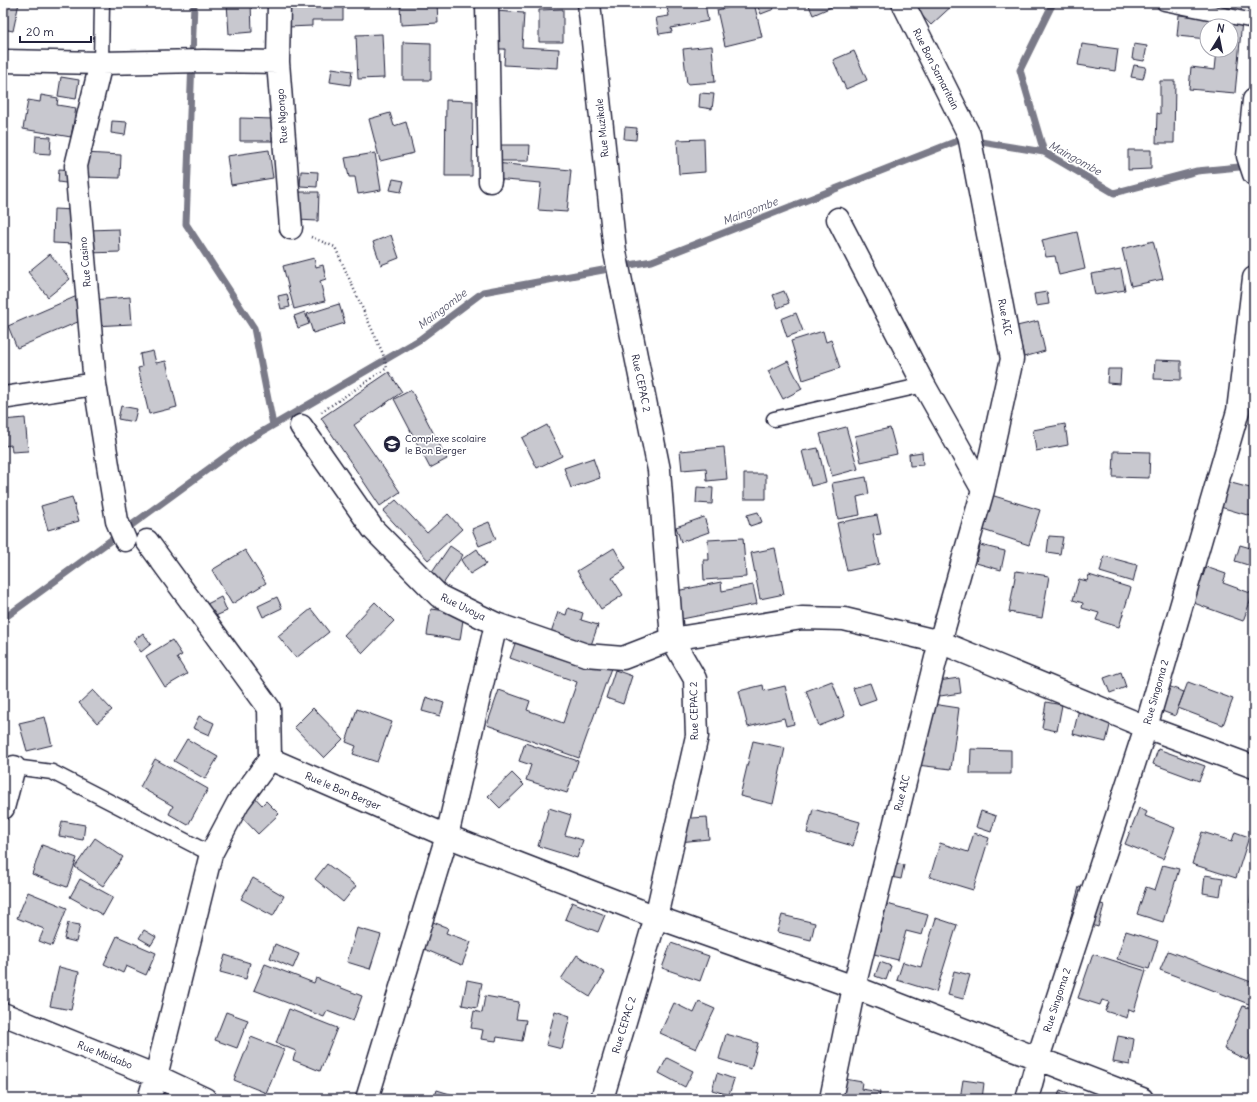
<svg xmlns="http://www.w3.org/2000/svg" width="1257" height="1102" font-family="Delius,sans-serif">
<rect width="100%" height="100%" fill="#fff"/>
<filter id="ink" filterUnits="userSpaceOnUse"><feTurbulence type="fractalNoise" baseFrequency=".025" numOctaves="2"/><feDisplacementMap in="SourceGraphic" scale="8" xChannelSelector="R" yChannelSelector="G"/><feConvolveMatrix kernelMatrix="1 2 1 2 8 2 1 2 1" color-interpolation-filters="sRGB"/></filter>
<g filter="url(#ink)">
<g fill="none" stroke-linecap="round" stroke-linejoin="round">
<path stroke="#7a7a88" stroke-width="7" d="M194,3L186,224L254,328L273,425
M1044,152L1020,70L1053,3
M3,619L248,440L419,340L483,292L652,261L962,139L1044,152L1114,193L1197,171L1250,166"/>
</g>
<path fill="#c8c8cf" stroke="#22223b" d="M3,3H19L13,31L3,29Z
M121,3H142L141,7L121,5Z
M227,3H251L252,32L229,34Z
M288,3H343V20H312V26L288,27Z
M400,3H437L438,23L401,25Z
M666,3H705L708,21L671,28L672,32L659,34L656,18L669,16Z
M749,3H754L762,37L725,46L717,10Z
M756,3H772L774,9L761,14Z
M808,3H835L836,5L813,15Z
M910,3H955L931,25Z
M1197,3H1242L1241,11Z
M563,9V42H539V10Z
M495,11L524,13L522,47L559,49L558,68L504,65L505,49H492Z
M1179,15L1242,21L1235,93L1189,89L1191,67L1215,70L1217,50H1231V26H1207V39L1177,36Z
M382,34L384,78L358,79L356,35Z
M403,42L431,43V80H403Z
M1082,44L1118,49L1115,71L1078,65Z
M1134,44L1147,46L1144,61L1132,59Z
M712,46L715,82L687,84L683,49Z
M854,51L867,80L846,89L833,60Z
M1134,65L1146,67L1143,79L1131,77Z
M332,68L352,71L350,85L330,82Z
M61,77L79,80L76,99L58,96Z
M1160,81H1175L1174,143H1156L1157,113L1160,114Z
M700,93L714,94L712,109L699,107Z
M41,95L58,98L57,105L76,108L71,137L23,129L28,100L40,102Z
M446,100L473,101L472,176H445Z
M390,113L394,126L406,122L414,153L380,161L369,119Z
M240,118L273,119L272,141H240Z
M112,121L127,122L125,135L111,133Z
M625,127L637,128L636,140L624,139Z
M36,136L51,137L50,154L35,153Z
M704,139L705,172L679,174L677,140Z
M493,145H530L529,161H492Z
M269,150L273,178L231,185L227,156Z
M1128,150H1151V169L1128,170Z
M84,153L121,155L120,178L83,177Z
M375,153L381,190L358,194L355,177H349L345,158Z
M495,163L571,170L567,212L538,210L541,183L493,179Z
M59,169L74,170L73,184L58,182Z
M301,171L318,172L317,187L300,186Z
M393,179L404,181L401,192L390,190Z
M297,192H319L318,221L296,220Z
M54,209L74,210V244L53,243Z
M119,229L120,252L88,253V230Z
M1077,232L1085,269L1059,275L1055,256L1046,257L1042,240Z
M391,235L399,258L381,265L373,242Z
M1153,241L1163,279L1131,286L1122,249Z
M50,254L70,279L48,297L28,272Z
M314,258L316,267L323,265L326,279L320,281L325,301L294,309L283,266Z
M1121,269L1125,290L1095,295L1091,274Z
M784,291L789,303L778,308L773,295Z
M1047,292L1049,304L1036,306L1034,294Z
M287,294L290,307L281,309L278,296Z
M77,296L87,318L17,348L8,326Z
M130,297L132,324L94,326L92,300Z
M339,304L345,323L313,333L307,314Z
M305,312L309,324L298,328L294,316Z
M796,313L803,331L787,337L781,319Z
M1038,321L1045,351L1024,357L1017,326Z
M823,331L826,342L831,340L840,368L803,380L791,341Z
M153,351L156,363L166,361L177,407L149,414L138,368L142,367L140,354Z
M1155,360L1181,361V380L1154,379Z
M788,361L802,389L783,399L768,371Z
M1108,369H1121L1120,384L1107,383Z
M389,372L402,392L354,425L400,492L380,506L321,418Z
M1247,383L1254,384V410L1243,408Z
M411,390L447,459L430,468L394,399Z
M121,406L137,409L134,422L118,419Z
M25,418L28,451L12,452L11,445L5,446L3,420Z
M1065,424L1068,445L1036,451L1033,430Z
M547,425L562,456L537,468L522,438Z
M846,427L858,469L832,476L820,434Z
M890,428L897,454L861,462L855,436Z
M724,447L727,479L707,481L706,468L682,470L680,451Z
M818,448L826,482L811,486L802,451Z
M1114,451L1150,452L1149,478L1113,477Z
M922,452L923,465L910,466L909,454Z
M593,458L600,478L571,488L564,468Z
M744,474H766V499H744Z
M866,477L869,494L857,497L860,515L838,519L832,483Z
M1224,481L1250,488L1252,482L1254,483V517L1217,506Z
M697,487L713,488L712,504L696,503Z
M991,495L1040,510L1029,545L980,529Z
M72,497L79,521L48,530L41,506Z
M396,500L427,533L448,514L462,529L428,560L383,511Z
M758,512L762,522L750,526L747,515Z
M877,515L881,534L873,535L879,564L847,571L837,523Z
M704,517L709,532L681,542L676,527Z
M489,522L496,539L479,546L472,529Z
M1049,536L1063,537L1060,554L1047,552Z
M743,538L746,577L704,580L703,560H709L708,540Z
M980,545L1005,551L1001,570L976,563Z
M1240,545L1254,549V557L1251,566L1235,561Z
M450,546L463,555L443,584L431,574Z
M614,548L626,569L612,578L623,595L601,609L577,571Z
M775,548L784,594L760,599L751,553Z
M477,549L486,564L470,574L461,560Z
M245,550L266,583L232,604L212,570Z
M1104,556L1137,565L1133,582L1100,572Z
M1206,567L1226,574L1223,583L1253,594L1243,621L1183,599L1193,573L1203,576Z
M1016,571L1049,576L1042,618L1009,612Z
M1089,575L1131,588L1119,627L1096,620L1099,613L1082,608L1083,603L1073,600L1079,579L1087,581Z
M721,582L722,591L753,585L757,604L672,621L666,593Z
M221,597L227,611L211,618L205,605Z
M277,597L282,608L263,617L258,606Z
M375,602L394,621L363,653L344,635Z
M568,608L583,613L581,620L598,625L589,651L549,638L558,612L566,615Z
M311,609L329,632L296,658L278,636Z
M431,609L464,613L460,640L427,635Z
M143,633L151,644L141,652L133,641Z
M518,635L611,668L579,758L487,725L499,690L530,701L527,710L563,723L577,682L510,658Z
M172,640L182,655L177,658L187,674L165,687L146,656Z
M615,670L632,676L623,704L606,698Z
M1121,672L1126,687L1110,693L1104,678Z
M959,678L961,693L940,696L938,681Z
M832,681L845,716L819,726L806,691Z
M1155,681L1184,692L1175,716L1146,705Z
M1188,682L1233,699L1223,725L1178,708Z
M870,683L876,699L859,705L853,688Z
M763,685L764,691L785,686L794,724L786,726L784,718L748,727L739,691Z
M93,690L112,710L97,723L79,703Z
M426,697L444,703L440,716L422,711Z
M1046,702L1062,705L1057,731L1042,728Z
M926,703L959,708L951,769L917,765Z
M313,708L343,739L324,758L294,727Z
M357,709L392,722L377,762L353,754L356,746L346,742Z
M1079,709L1112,717L1106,742L1073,734Z
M199,716L214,723L209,735L193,728Z
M45,717L52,745L27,751L19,723Z
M187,739L218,757L205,779L174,761Z
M753,741L785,748L773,804L740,796Z
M525,743L578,761L567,793L526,780L531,765L519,761Z
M971,749L1011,750V774H970Z
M1158,749L1205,766L1199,781L1153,764Z
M155,759L208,789L188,825L169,814L173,806L140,787Z
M512,773L524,785L500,808L488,796Z
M250,792L262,805L266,801L279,814L258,834L233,808Z
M549,808L571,815L565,835L583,840L577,858L538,846Z
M1139,808L1147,812L1145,816L1175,828L1163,859L1125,844Z
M813,809L860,822L853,846L807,833Z
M981,811L996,816L991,832L976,827Z
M707,817L709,839L679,842L677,819Z
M62,821L85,825L83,840L59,836Z
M1202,832L1232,841L1235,832L1249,837L1236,878L1192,864Z
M974,833L989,838L973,890L930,877L940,843L968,852Z
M95,838L123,857L103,886L75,867Z
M42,845L77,858L67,887L32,874Z
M890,862L904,865L901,879L886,876Z
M327,864L356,886L343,902L315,879Z
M1163,865L1179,869L1163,922L1137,914L1146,887L1155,890Z
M3,875L6,876L3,886Z
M1205,875L1223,878L1220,896L1203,893Z
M253,878L284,896L273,916L241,899Z
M80,879L113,897L103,915L70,897Z
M1253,886H1254V904L1250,903Z
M1079,887L1101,893L1098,903L1104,905L1098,927L1092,925L1091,929L1069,923Z
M28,892L67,908L52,946L39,941L44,929L17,918Z
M572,902L605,915L598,932L565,919Z
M887,904L928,915L922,935L906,931L898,960L874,954Z
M782,915L815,923L811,940L777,932Z
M936,918L957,925L936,992L897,980L903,962L921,967Z
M428,920L448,928L446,933L471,942L462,965L417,946Z
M68,923L80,925L76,942L64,939Z
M357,928L381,935L370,969L347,962Z
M144,930L156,937L151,945L139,938Z
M1126,931L1158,941L1149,969L1117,959Z
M117,936L156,953L146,975L126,966L123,973L104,964Z
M671,943L709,956L700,981L662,968Z
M275,944L299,954L293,968L270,958Z
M1168,951L1254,983V1006L1160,970Z
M1093,954L1146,971L1134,1011L1129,1009L1127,1018L1105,1011L1109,1002L1102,1000L1100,1005L1078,998Z
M225,955L250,963L246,979L220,972Z
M577,955L605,973L590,997L561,979Z
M880,962L891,966L886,980L875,976Z
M265,964L314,983L316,978L362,996L353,1021L327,1011L324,1017L254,990Z
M59,967L79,972L71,1010L50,1006Z
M954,971L970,975L963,999L948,995Z
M467,980L482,983L477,1008L462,1005Z
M485,996L519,1002L516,1019L526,1020L522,1041L497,1037L496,1041L481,1039L483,1030L471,1028L474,1011L482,1013Z
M699,1002L715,1009L696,1049L660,1033L674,1003L694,1013Z
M1243,1006L1254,1010V1045L1247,1060L1224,1049Z
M289,1009L337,1028L320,1071L293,1060L296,1051L276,1043Z
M555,1011L570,1016L562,1049L546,1045Z
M226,1012L248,1020L237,1048L215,1040Z
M726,1034L758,1043L751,1069L719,1059Z
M1118,1036L1134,1039L1130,1065L1113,1062Z
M251,1037L284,1050L266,1093L234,1080Z
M667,1058L693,1071L685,1087L659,1073Z
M717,1073L734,1079L729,1095L712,1090Z
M845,1079L862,1082L861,1089L880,1092L879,1099H842Z
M963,1080L984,1083L982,1099H960Z
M437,1090L453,1095L452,1099H434Z
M1060,1090L1087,1099H1057Z"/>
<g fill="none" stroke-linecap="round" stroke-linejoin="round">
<defs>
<path id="service" d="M1164,3L1254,21
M101,63L102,3
M774,419L924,385
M14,767L52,772L211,854"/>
<path id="minor" d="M279,3L278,62L291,228
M487,3L490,181
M589,3L615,252L659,470L672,639L695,679L697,736L656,917L602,1099
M3,61L101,63L203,61L278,62
M101,63L76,166L95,384L117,521L125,540
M1254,100L1248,156L1254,174
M838,219L924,385L983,490
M3,398L95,384
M301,426L373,529L439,596L496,624L586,655L623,658L672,639L802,618L844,619L940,642L1146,727L1254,767
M147,541L269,708L270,759
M270,759L447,836L656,917L854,987L1142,1099
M3,808L14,767
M3,1014L156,1076L205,1099
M149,1099L156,1076L211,854L238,803L270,759
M367,1099L447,836L496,624
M831,1099L854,987L940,642L983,490L1012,359L969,135L903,3
M1027,1099L1038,1058L1146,727L1238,411L1254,278"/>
</defs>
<use href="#service" stroke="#22223b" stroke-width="17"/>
<use href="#minor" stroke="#22223b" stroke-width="25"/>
<path stroke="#22223b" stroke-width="2.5" stroke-dasharray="1 3" stroke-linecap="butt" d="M311,237L335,247L383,354L387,368L320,413"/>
<use href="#service" stroke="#fff" stroke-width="14"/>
<use href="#minor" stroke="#fff" stroke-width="22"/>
</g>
</g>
<defs>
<symbol id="school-disc" viewBox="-11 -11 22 22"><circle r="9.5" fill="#22223b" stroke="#fff"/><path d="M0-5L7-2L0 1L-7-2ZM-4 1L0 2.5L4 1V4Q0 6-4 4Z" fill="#fff"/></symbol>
</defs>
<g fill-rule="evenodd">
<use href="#school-disc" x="382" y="434" width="20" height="20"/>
</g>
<g text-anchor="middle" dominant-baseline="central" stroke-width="3.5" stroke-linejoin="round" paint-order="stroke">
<g font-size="10" fill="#22223b" stroke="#fff">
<text transform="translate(936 69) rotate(63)">Rue Bon Samaritain</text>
<text transform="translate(282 116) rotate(-94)">Rue Ngongo</text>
<text transform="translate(602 128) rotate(-96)">Rue Muzikale</text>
<text transform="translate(85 262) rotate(-95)">Rue Casino</text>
<text transform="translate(1005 317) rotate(79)">Rue AIC</text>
<text transform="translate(641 383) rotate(78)">Rue CEPAC 2</text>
<text transform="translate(463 607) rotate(26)">Rue Uvoya</text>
<text transform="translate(1156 692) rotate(-74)">Rue Singoma 2</text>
<text transform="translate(694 711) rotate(-91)">Rue CEPAC 2</text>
<text transform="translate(343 791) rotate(23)">Rue le Bon Berger</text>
<text transform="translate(902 793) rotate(-76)">Rue AIC</text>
<text transform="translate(1057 1000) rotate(-72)">Rue Singoma 2</text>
<text transform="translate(624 1025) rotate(-73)">Rue CEPAC 2</text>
<text transform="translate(105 1055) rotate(22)">Rue Mbidabo</text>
</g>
<g font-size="10" fill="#22223b" stroke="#fff" text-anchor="start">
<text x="405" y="438">Complexe scolaire<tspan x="405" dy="12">le Bon Berger</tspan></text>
</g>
<g font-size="11" font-style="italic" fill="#5c5c6f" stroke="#fff">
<text transform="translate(1075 158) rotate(29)">Maingombe</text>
<text transform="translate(750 211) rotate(-21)">Maingombe</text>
<text transform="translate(442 309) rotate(-37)">Maingombe</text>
</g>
</g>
<rect width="1257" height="1102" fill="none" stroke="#fff" stroke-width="16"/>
<rect x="8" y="8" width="1241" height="1086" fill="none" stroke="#22223b" stroke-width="1.5" filter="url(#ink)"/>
<g transform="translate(1219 38) rotate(10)"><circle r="19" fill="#ffffff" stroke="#a7a7b1"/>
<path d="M0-3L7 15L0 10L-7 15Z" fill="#22223b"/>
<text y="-6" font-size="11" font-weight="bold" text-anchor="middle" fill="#22223b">N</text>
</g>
<path d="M20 36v6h71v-6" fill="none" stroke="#22223b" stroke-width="2"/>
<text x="26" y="36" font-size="12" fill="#22223b" stroke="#ffffff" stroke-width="3" paint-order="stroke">20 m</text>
</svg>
